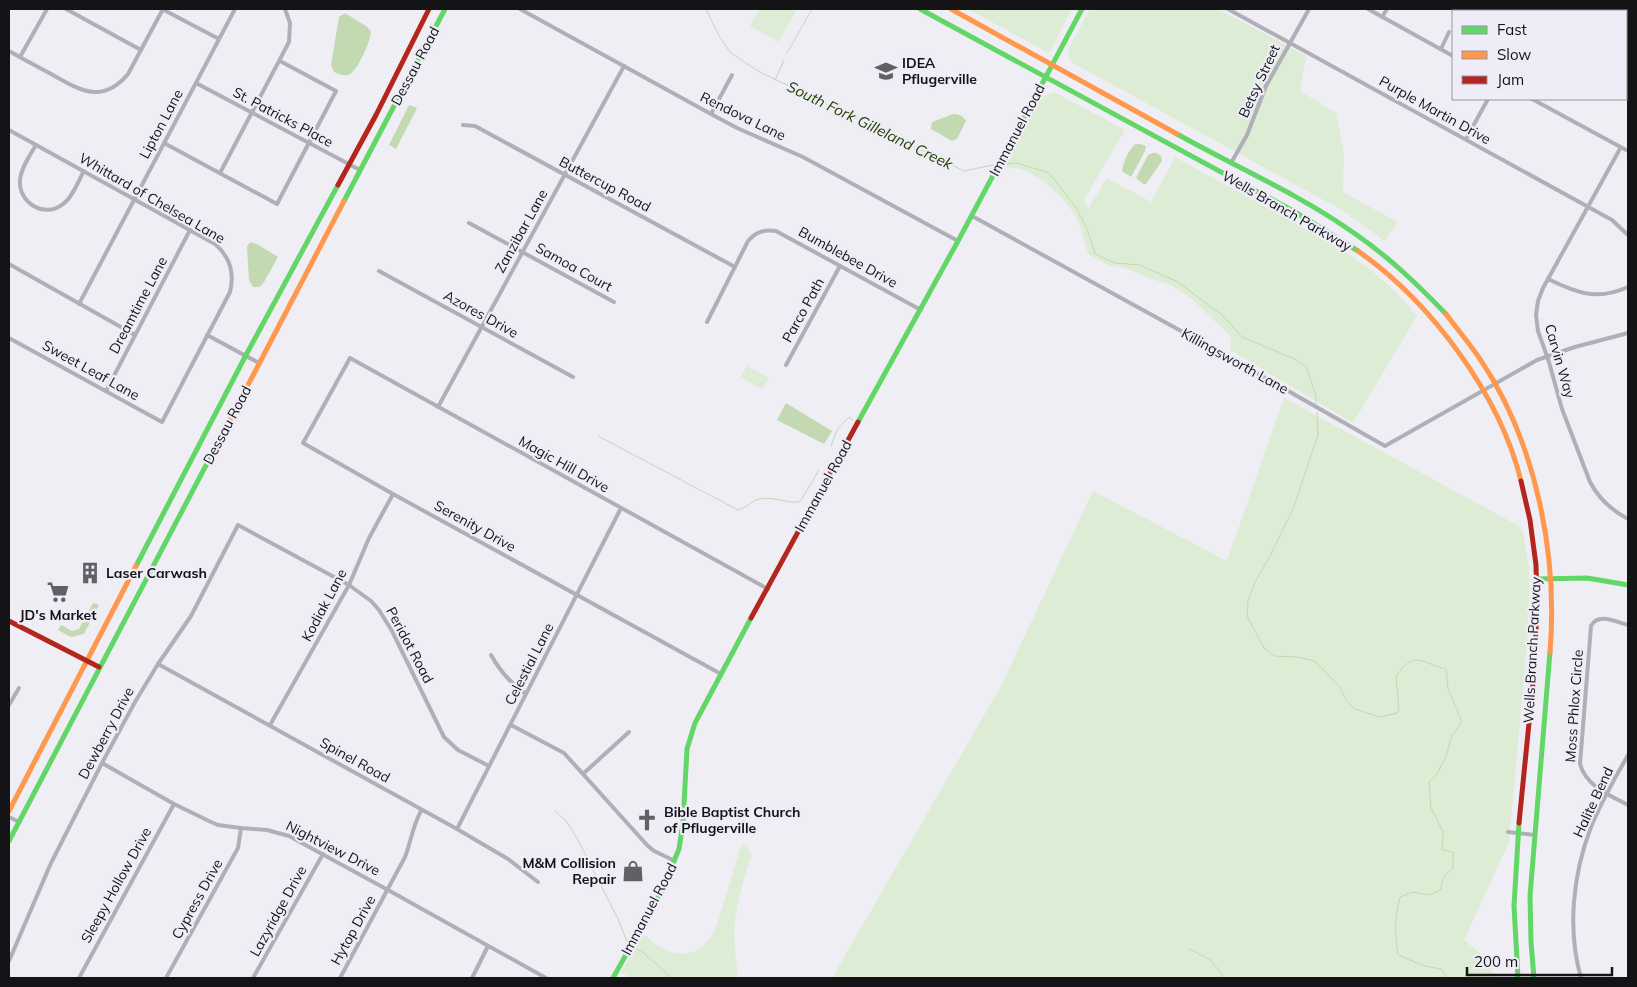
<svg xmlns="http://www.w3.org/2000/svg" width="1637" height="987" font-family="Mulish,sans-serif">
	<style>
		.green { fill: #ddecd4 }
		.water { fill: #c2d9b1 }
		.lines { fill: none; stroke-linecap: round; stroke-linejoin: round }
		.stream { stroke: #c2d9b1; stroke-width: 1 }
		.street { stroke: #b0aeb7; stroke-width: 4 }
		.fast { stroke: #63d668; stroke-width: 5 }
		.slow { stroke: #ff974d; stroke-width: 5 }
		.jam { stroke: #b3261e; stroke-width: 5 }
		.labels { text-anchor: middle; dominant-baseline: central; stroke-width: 4.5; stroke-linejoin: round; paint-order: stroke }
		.poi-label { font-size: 14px; font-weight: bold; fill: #141417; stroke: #eeecf6; text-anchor: start }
		.street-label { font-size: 14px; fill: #141417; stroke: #eeecf6 }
		.water-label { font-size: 15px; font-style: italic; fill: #244201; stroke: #eeecf6 }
	</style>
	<rect width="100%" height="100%" fill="#efeef4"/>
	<!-- green -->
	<g class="green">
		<polygon points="759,9 797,9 779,42 750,26"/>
		<polygon points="968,9 1072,9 1049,53"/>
		<polygon points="1090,9 1218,9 1306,56 1300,91 1336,113 1344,154 1343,192 1398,222 1385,241 1342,210 1071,62 1068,50"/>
		<path d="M 1054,92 L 1125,130 L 1084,200 L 1088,209 L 1107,178 L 1151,202 L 1175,157 L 1342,249 L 1372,271 L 1396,292 L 1417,316 L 1353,423 L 1230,350 L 1231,337 L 1192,299 L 1171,285 L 1146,277 L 1129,269 L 1108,265 L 1088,254 C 1085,243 1082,231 1078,221 C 1070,203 1043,178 1025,171 C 1017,168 1010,167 1002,167 L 1006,157 L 1011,157 L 1038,101 L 1044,96 Z"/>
		<polygon points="747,366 769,378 762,389 741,377"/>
		<polygon points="1284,398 1517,525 1523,531 1529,569 1529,607 1527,644 1509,842 1464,940 1489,961 1494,978 832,978 1001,686 1093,491 1227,561"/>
		<path d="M 742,843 L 752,853 C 745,875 738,897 735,920 C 733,939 736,959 738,978 L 631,978 L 621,972 L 640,940 L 645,935 C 662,953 689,963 708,941 C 717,930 720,914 724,902 C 730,882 736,862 742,843 Z"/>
	</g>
	<!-- water -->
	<g class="water">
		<path d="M 345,13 L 366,26 L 371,31 C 371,40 358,70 350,74 C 345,77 338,74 334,72 L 331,65 L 339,17 Z"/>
		<polygon points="409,105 417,108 396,149 389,145"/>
		<path d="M 953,114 C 958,114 963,115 966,121 L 957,139 L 952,141 L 931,129 L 932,122 Z"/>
		<path d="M 1135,144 L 1140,144 L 1146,146 L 1145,151 L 1131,177 L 1122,171 C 1123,162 1129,150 1135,144 Z"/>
		<polygon points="1152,153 1156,153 1161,156 1162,161 1146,184 1143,184 1136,178 1148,155"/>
		<polygon points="250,242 257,244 278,257 264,282 260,287 253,287 249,280 247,247"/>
		<polygon points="786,403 832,431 824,444 777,420"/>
		<polygon points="93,603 99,605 84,634 71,637 58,630 61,625 72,631 79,629"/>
	</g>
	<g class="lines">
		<!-- stream -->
		<g class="stream">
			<polyline points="706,9 719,36 730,52 758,71 964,171 997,164"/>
			<polyline points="787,53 812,9"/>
			<polyline points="775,80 784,60"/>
			<polyline points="1001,164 1017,163 1049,173 1077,209 1088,231 1095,254 1115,263 1140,265 1178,282 1223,316 1242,337 1295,359 1307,368 1316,396 1316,403"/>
			<polyline points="1002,170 1006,164"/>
			<path d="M 1317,412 L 1318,435 L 1293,509 L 1269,558 L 1254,584 L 1248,601 L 1247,616 L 1264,648 L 1274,656 L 1297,657 L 1315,661 L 1339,686 L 1347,701 L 1355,709 L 1380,717 L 1397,713 L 1399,709 L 1396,676 C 1416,649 1420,663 1446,669 L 1448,688 L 1462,722 L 1452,735 L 1446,757 L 1437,774 L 1429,782 L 1431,808 L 1443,832 L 1442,850 L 1453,852 L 1453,868 L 1444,876 L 1440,890 L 1429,895 L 1413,892 L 1400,897 C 1394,918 1395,933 1398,955 L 1424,966 L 1441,969 L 1448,978"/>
			<path d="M 598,436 L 738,510 C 747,508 752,500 760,499 C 772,496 785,503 798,502 L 801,500 L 819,470"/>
			<polyline points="831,446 837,430 849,417 853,420"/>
			<polyline points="555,811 567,822 577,838 618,919 628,944"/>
			<path d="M 633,947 C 648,954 659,968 672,978"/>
			<polyline points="1189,949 1211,960 1224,978"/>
		</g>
		<!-- street -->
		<g class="street">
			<polyline points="66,9 141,50"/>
			<polyline points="162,9 219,39"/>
			<polyline points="520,9 711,114 737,128 803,157 958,241"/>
			<polyline points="1228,9 1612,220 1628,235"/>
			<polyline points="1368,9 1453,56"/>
			<polyline points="1603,9 1604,11"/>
			<polyline points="1536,11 1537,9"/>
			<polyline points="1382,17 1387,9"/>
			<polyline points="1441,49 1449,32"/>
			<path d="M 9,51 C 23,59 38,67 53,75 C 81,91 103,104 128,74 L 163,9"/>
			<polyline points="20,57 47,9"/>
			<polyline points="196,83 360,170"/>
			<polyline points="1532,99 1628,151"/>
			<polyline points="711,114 732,75"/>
			<polyline points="463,125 475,126 735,267"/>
			<path d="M 9,130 L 215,244 C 230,257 235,272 230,292 L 162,422 L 9,338"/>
			<polyline points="1466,139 1488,99"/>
			<polyline points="164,143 277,204 336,91 280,61"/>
			<path d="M 36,145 C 30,155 21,168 20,180 C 18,203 45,219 63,204 C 73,197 78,181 84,171"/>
			<path d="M 1621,147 L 1543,288 L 1538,301 L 1536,315 L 1538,331 L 1549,362 L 1562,409 L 1590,482 C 1599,499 1611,510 1628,519"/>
			<polyline points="1231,163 1247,135 1266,86 1309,9"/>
			<polyline points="220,173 289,42 290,23 285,9"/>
			<polyline points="972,216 1232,359 1385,446 1537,360 1575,347 1628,333"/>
			<polyline points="469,223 614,302"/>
			<polyline points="9,264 135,335"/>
			<polyline points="379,271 573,377"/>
			<path d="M 1548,279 C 1577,293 1597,301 1628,287"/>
			<polyline points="79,304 235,9"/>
			<path d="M 707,322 L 748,241 C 756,232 764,229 776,231 L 921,310"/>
			<polyline points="207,335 259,363"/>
			<polyline points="786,365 840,266"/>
			<polyline points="106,391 190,230"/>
			<polyline points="438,407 624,66"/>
			<path d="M 1628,625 C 1616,622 1598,612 1591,626 L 1580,764 C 1586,786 1609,795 1628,805"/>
			<path d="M 491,655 C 500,671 511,684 526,694"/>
			<polyline points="158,664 457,829 508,859 538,882"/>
			<polyline points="721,674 393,494 303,443 350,358 768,589"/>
			<polyline points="9,705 19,688"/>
			<polyline points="270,725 349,585 369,538 393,494"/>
			<polyline points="511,725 564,753 647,845 654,851 675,861"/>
			<polyline points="102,763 174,804 211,822 218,825 241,828 267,830 289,836 388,890 546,978"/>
			<polyline points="584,773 629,732"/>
			<polyline points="9,817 19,822"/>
			<polyline points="457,829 621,508"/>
			<polyline points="1508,832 1534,835"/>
			<polyline points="9,961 51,863 102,763 135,702 158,664 191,616 238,525 349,585 371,601 379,610 392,631 444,737 458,750 489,766"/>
			<polyline points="79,978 174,804"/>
			<polyline points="166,978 238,848 241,828"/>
			<polyline points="253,978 323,854"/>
			<path d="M 340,978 L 405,857 C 411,841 413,825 421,811"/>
			<polyline points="472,978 488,946"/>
			<path d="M 1581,978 C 1567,929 1573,874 1591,827 C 1601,802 1615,778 1628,755"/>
		</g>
		<!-- fast -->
		<g class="fast">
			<polyline points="920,9 1295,212 1358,251"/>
			<path d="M 1177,134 C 1236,167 1299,194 1354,233 C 1389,257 1417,284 1446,314"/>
			<polyline points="344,201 445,9"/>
			<polyline points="858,422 958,241 1082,9"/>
			<polyline points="136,566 246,355 338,185"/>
			<polyline points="1537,579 1587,578 1628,585"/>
			<polyline points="9,841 224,431"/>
			<polyline points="613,978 662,890 679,849 683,823 687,749 695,723 751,618"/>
			<polyline points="1518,978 1514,906 1519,823"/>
			<polyline points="1534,978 1531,942 1530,896 1550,652"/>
		</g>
		<!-- slow -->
		<g class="slow">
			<polyline points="951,9 1177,134"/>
			<path d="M 1358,251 C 1431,302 1500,395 1521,481"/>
			<path d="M 1446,314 C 1457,329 1470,344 1480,359 C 1536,442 1558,554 1550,652"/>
			<polyline points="224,431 344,201"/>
			<polyline points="9,811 136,566"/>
		</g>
		<!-- jam -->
		<g class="jam">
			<polyline points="338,185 376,115 429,9"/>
			<polyline points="751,618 858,422"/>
			<polyline points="9,621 99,667"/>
			<polyline points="1519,823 1533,683 1537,611 1536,565 1530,520 1521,481"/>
		</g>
	</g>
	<!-- icons -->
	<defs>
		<g id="school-bare" transform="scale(1.725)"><path d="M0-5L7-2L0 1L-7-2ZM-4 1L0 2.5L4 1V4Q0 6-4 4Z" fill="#616064" stroke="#eeecf6" stroke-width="2.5" paint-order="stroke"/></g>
		<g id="building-bare" transform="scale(1.725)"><path d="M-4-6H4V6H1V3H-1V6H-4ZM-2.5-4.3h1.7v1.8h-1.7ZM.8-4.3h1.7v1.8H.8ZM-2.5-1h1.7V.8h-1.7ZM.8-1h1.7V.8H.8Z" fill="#616064" stroke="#eeecf6" stroke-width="2.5" paint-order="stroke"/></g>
		<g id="supermarket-bare" transform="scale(1.725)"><path d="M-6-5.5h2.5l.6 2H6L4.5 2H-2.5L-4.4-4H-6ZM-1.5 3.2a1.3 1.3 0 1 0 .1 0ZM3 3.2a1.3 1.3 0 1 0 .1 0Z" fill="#616064" stroke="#eeecf6" stroke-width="2.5" paint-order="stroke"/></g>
		<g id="church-bare" transform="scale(1.725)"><path d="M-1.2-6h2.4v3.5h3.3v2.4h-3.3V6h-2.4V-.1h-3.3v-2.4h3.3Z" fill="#616064" stroke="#eeecf6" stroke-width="2.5" paint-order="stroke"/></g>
		<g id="shop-bare" transform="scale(1.725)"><path d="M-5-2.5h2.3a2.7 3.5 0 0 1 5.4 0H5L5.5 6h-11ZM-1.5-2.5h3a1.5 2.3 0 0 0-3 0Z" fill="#616064" stroke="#eeecf6" stroke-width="2.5" paint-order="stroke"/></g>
	</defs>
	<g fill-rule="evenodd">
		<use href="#school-bare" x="886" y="71"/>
		<use href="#building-bare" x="90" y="573"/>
		<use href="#supermarket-bare" x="58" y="592"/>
		<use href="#church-bare" x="647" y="820"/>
		<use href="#shop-bare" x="633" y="871"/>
	</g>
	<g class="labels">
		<!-- poi labels -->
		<g class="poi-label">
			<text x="902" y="63">IDEA<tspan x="902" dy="16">Pflugerville</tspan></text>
			<text x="106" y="573">Laser Carwash</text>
			<text x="58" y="615" text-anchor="middle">JD's Market</text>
			<text x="664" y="812">Bible Baptist Church<tspan x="664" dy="16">of Pflugerville</tspan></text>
			<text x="616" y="863" text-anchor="end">M&amp;M Collision<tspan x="616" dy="16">Repair</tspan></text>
		</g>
		<!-- street labels -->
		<g class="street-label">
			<text transform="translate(415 66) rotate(-62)">Dessau Road</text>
			<text transform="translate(1259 81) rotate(-65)">Betsy Street</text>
			<text transform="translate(1435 110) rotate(29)">Purple Martin Drive</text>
			<text transform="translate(743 116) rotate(26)">Rendova Lane</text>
			<text transform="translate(283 117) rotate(28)">St. Patricks Place</text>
			<text transform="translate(161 124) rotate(-62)">Lipton Lane</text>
			<text transform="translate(1017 130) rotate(-62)">Immanuel Road</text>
			<text transform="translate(605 184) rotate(28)">Buttercup Road</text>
			<text transform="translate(152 198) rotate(30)">Whittard of Chelsea Lane</text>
			<text transform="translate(1287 211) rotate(30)">Wells Branch Parkway</text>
			<text transform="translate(521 231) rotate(-61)">Zanzibar Lane</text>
			<text transform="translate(848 257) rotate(29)">Bumblebee Drive</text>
			<text transform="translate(574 267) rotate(29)">Samoa Court</text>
			<text transform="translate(138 305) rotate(-62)">Dreamtime Lane</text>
			<text transform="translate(803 310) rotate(-61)">Parco Path</text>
			<text transform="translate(481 314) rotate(29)">Azores Drive</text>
			<text transform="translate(1235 361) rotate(29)">Killingsworth Lane</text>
			<text transform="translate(1560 361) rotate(74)">Carvin Way</text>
			<text transform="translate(91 370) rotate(29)">Sweet Leaf Lane</text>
			<text transform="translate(227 425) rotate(-62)">Dessau Road</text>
			<text transform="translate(564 464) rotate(29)">Magic Hill Drive</text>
			<text transform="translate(823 486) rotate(-61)">Immanuel Road</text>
			<text transform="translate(475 526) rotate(29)">Serenity Drive</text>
			<text transform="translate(324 605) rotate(-62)">Kodiak Lane</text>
			<text transform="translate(410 645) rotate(62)">Peridot Road</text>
			<text transform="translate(1532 650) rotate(-87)">Wells Branch Parkway</text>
			<text transform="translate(529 664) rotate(-63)">Celestial Lane</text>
			<text transform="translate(1574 706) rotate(-86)">Moss Phlox Circle</text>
			<text transform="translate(106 733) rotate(-62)">Dewberry Drive</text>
			<text transform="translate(355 760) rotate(29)">Spinel Road</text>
			<text transform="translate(1593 802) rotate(-65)">Halite Bend</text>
			<text transform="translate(333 848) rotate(27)">Nightview Drive</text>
			<text transform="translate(116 885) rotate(-61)">Sleepy Hollow Drive</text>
			<text transform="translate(197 899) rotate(-61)">Cypress Drive</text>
			<text transform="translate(649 909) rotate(-62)">Immanuel Road</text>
			<text transform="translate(278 911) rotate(-61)">Lazyridge Drive</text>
			<text transform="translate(353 930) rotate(-61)">Hytop Drive</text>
		</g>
		<!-- water labels -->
		<g class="water-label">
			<text transform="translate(870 125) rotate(26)">South Fork Gilleland Creek</text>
		</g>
	</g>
	<!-- border -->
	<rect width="1637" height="987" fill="none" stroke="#141417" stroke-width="20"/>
	<!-- legend -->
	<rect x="1452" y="10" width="175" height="90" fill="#eeecf6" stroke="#97969d"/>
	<rect x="1462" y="26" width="25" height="8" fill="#63d668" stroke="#97969d"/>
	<text x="1497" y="35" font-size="15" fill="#141417">Fast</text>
	<rect x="1462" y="51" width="25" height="8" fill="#ff974d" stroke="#97969d"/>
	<text x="1497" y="60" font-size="15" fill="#141417">Slow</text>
	<rect x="1462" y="76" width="25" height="8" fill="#b3261e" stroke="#97969d"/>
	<text x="1497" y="85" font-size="15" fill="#141417">Jam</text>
	<!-- scale -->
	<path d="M1467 967v8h145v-8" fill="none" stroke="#141417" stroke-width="2.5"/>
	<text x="1474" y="967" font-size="15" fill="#141417" stroke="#eeecf6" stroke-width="4" paint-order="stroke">200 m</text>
</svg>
